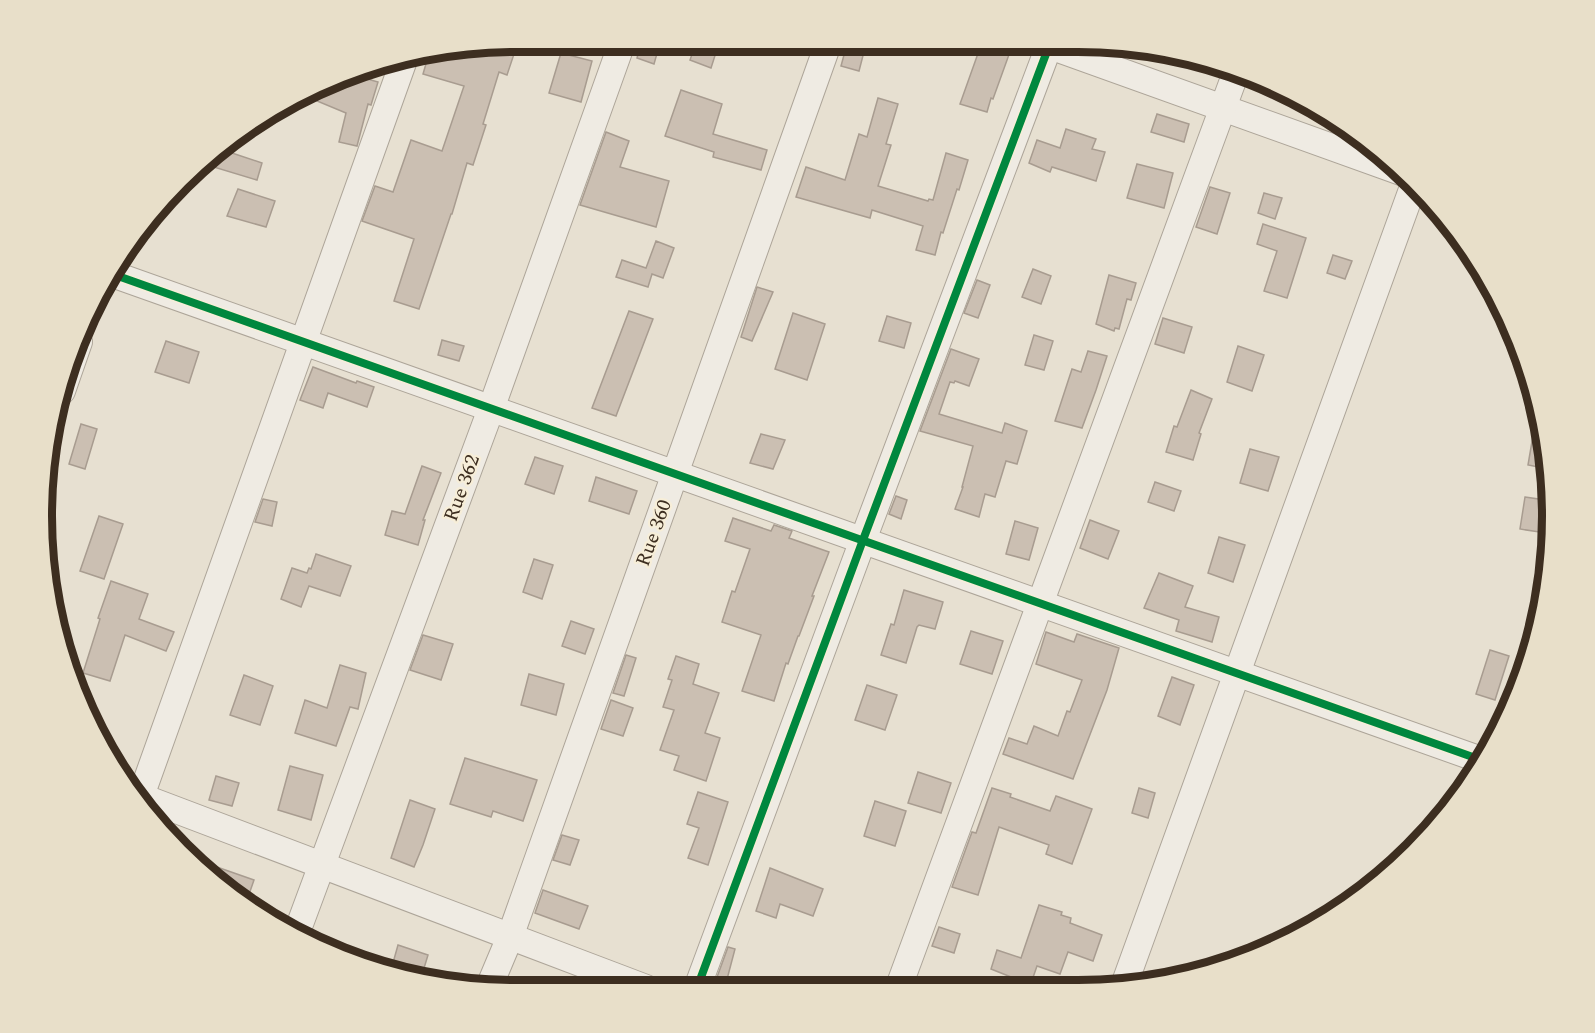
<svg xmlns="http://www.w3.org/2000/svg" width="1595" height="1033" font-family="Spectral,serif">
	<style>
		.building { fill: #cbbfb2; stroke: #a89c90; stroke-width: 1.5 }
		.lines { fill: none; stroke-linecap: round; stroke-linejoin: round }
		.minor-casing { stroke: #ada599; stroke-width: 28 }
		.minor { stroke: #efebe3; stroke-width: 26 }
		.cycleway-casing { stroke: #f7eed8; stroke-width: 11 }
		.cycleway { stroke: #00873e; stroke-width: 8 }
		.labels { text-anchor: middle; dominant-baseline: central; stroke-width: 4.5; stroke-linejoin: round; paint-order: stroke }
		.street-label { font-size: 20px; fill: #3d2e20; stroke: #f7eed8 }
		.rim { fill: none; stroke: #3d2e20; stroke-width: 8 }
	</style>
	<rect width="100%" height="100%" fill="#e7e0d1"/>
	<!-- building -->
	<g class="building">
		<polygon points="518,42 507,75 499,72 483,124 486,125 473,165 467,163 452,214 451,214 419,309 394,301 414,239 362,221 375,186 393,192 411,140 442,151 464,86 423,74 428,57"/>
		<polygon points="641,43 660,43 654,64 637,58"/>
		<polygon points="696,43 719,43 711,68 690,60"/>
		<polygon points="847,44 866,44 859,71 841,66"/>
		<polygon points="981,45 1000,45 1011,49 993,99 991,98 987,112 960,104"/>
		<polygon points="561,53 592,61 581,102 549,93"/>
		<polygon points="350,74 378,82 371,105 368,104 357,146 339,142 346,113 305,96"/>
		<polygon points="681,90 722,104 713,134 767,150 761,170 713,157 714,152 665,136"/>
		<polygon points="878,98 898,104 886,144 891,145 878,186 928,201 929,199 933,200 946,153 968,160 959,190 957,189 943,233 941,232 935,255 916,250 923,226 920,225 872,210 870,218 796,197 806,167 845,180 859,134 867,137"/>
		<polygon points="1157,114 1189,124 1184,142 1151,132"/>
		<polygon points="1066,129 1096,139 1092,149 1105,152 1096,181 1052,167 1050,172 1029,163 1037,140 1060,148"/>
		<polygon points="606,132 629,141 620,167 669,181 656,227 580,205"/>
		<polygon points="223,150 262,163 257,180 207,165"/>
		<polygon points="1137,164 1173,173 1164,208 1127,198"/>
		<polygon points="1210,187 1230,193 1217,234 1196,227"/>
		<polygon points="238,189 275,201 266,227 227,216"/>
		<polygon points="1264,193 1282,198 1275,219 1258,213"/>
		<polygon points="1263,224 1306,238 1287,298 1264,291 1277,251 1257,244"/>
		<polygon points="656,241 674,248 663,278 652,274 648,287 616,277 622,260 646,268"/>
		<polygon points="1333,255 1352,261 1345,279 1327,273"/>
		<polygon points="1033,269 1051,276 1041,304 1022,297"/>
		<polygon points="1109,275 1136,283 1131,300 1127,299 1119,329 1115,328 1114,331 1096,324"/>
		<polygon points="977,280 990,285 978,318 964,313"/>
		<polygon points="757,287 773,292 752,341 741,337"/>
		<polygon points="629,311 653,319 616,416 592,408"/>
		<polygon points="793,313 825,324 807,380 775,369"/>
		<polygon points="887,316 911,323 904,348 879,341"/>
		<polygon points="1163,318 1192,327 1184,353 1155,344"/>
		<polygon points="1034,335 1053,341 1044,370 1025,365"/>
		<polygon points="442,340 464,346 459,361 438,355"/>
		<polygon points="166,341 199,352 189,383 155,372"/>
		<polygon points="1238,346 1264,355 1252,391 1227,382"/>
		<polygon points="951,349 979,359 969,386 955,381 954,383 950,382 939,414 1002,433 1005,423 1027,431 1017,464 1006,461 995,497 985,494 979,517 955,509 963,487 962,487 973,446 920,431"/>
		<polygon points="1088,351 1107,356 1096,390 1082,428 1055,421 1072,369 1081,372"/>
		<polygon points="313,367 356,383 357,381 374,387 367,407 328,393 323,408 300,400"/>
		<polygon points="1191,390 1212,399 1199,433 1201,434 1193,460 1166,452 1174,426 1177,427"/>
		<polygon points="1537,412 1540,412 1549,469 1528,465"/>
		<polygon points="81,424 97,429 85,469 69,464"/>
		<polygon points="761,434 785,440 773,469 750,463"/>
		<polygon points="1250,449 1279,457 1268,491 1240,483"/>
		<polygon points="535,457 563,466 554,494 525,484"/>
		<polygon points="422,466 441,473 423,520 425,520 418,545 385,535 392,511 405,514"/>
		<polygon points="596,477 637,491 629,514 589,501"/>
		<polygon points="1155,482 1181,491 1174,511 1148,502"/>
		<polygon points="896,496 907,500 901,519 889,514"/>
		<polygon points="1525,497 1545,500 1539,532 1520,529"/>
		<polygon points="263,499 277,502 272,526 255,522"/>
		<polygon points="99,516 123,524 104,579 80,571"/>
		<polygon points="733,518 771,531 774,525 792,531 789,538 829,552 812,596 814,596 799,636 798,636 788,664 786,663 774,701 742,691 761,635 722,622 732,591 735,592 750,549 725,541"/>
		<polygon points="1090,520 1119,531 1108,559 1080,548"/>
		<polygon points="1015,521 1038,528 1029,560 1006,554"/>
		<polygon points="1219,537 1245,545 1233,582 1208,573"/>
		<polygon points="316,554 351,566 340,596 309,586 301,607 281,599 292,568 307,573 309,568 311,569"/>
		<polygon points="534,559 553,565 542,599 523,592"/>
		<polygon points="1159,573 1193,586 1185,607 1219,617 1212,642 1176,631 1179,620 1144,608"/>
		<polygon points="111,581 148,594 139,619 174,632 166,651 125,635 110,681 83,673 100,619 98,618"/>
		<polygon points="904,590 943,602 935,629 919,625 917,627 906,663 881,655 891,624 894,625"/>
		<polygon points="571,621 594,629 585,654 562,646"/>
		<polygon points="971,631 1003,641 992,674 960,664"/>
		<polygon points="1046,632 1074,642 1077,634 1119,648 1107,690 1073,779 1003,754 1009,738 1027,744 1034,726 1058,736 1067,711 1070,712 1082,680 1036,664"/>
		<polygon points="423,635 453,644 441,680 410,670"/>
		<polygon points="1490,650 1509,656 1495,700 1476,694"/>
		<polygon points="626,655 636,658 624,696 613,693"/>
		<polygon points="676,656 699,664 693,684 719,693 705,733 720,738 706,781 674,770 679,756 660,750 674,710 663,707 672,680 668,679"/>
		<polygon points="340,665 366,673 358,709 350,707 336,746 295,733 305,700 327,708"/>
		<polygon points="529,674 564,684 556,715 521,705"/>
		<polygon points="244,675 273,686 260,725 230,715"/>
		<polygon points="1172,677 1194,685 1180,725 1158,716"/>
		<polygon points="867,685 897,695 885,730 855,720"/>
		<polygon points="611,700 633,708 623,736 601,729"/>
		<polygon points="465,758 537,780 523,821 493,811 491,817 450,804"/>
		<polygon points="290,766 323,775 311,820 278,810"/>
		<polygon points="918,772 951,783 941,813 908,803"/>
		<polygon points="216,776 239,783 232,806 209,800"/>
		<polygon points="992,788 1011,794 1010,797 1050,811 1056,796 1092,809 1072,864 1046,854 1049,845 999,827 978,895 952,887 972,832 976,833"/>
		<polygon points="1139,788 1155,793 1148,818 1132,813"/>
		<polygon points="698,792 728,802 708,865 688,858 699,828 687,824"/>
		<polygon points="410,800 435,809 423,845 414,867 391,858"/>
		<polygon points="875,801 906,811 895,846 864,836"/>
		<polygon points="562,835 579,840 570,865 553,860"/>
		<polygon points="194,859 254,880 247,900 204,873 193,861"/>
		<polygon points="770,868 823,889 813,916 780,904 776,918 756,911"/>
		<polygon points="543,890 588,906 579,929 535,913"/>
		<polygon points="1039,905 1062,912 1061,915 1071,918 1070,923 1102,935 1093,961 1068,952 1060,974 1037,966 1029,989 1009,982 1011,977 991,969 997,950 1021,958"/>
		<polygon points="939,927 960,934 954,953 932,946"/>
		<polygon points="398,945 428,955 421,978 391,970"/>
		<polygon points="728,947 735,949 726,983 716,980"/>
	</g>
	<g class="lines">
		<!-- minor casing -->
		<g class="minor-casing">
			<g id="minor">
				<polyline points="1050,46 1404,173"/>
				<polyline points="115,275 1484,761"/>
				<polyline points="62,391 79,342"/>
				<polyline points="134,794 646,988"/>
				<polyline points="141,796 404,60"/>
				<polyline points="297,932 491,409 622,43"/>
				<polyline points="489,987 510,937 828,44"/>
				<polyline points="697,988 863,540 1049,46"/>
				<polyline points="1123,988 1414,184"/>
				<polyline points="898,989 1235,75"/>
			</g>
		</g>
		<!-- minor -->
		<use href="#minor" class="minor"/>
		<!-- cycleway casing -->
		<g class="cycleway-casing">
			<g id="cycleway">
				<polyline points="115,275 1484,761"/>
				<polyline points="697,988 863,540 1049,46"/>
			</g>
		</g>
		<!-- cycleway -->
		<use href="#cycleway" class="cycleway"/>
	</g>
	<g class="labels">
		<!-- street labels -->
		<g class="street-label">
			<text transform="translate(462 488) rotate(-70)">Rue 362</text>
			<text transform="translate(654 533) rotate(-70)">Rue 360</text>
		</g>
	</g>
	<!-- crop -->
	<path d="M0 0H1595V1033H0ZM516 52H1078A464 464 0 0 1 1542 516V516A464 464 0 0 1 1078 980H516A464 464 0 0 1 52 516V516A464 464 0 0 1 516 52Z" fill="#e8dfc9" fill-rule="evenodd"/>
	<path class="rim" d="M516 52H1078A464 464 0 0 1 1542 516V516A464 464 0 0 1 1078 980H516A464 464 0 0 1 52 516V516A464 464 0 0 1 516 52Z"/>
</svg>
